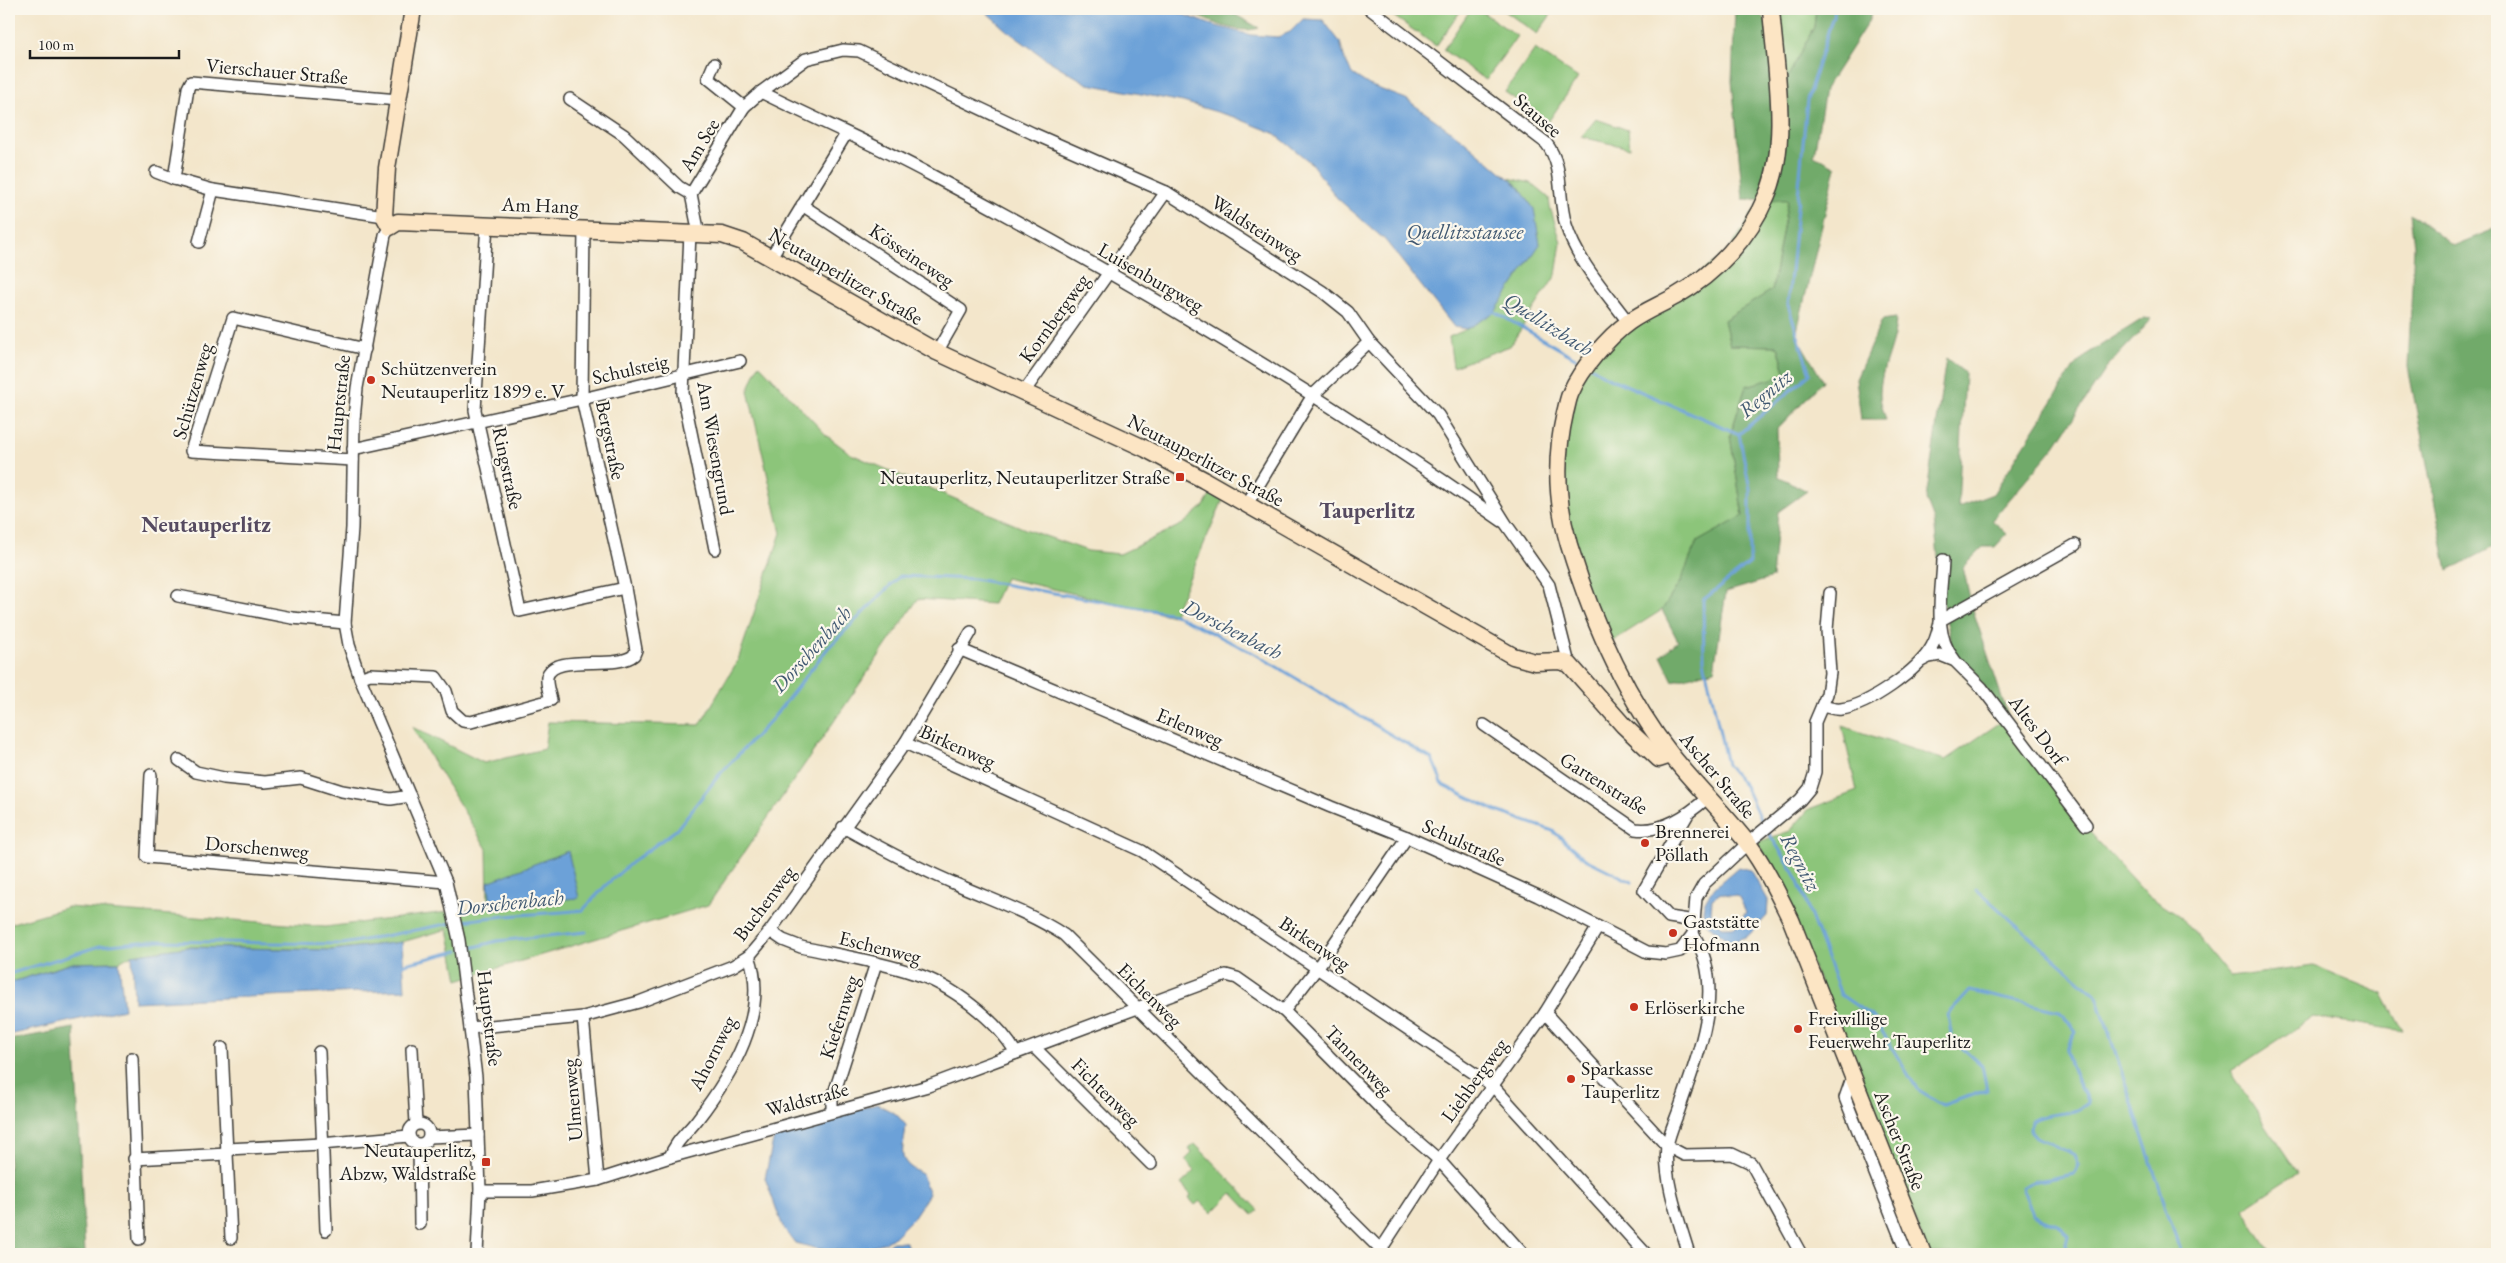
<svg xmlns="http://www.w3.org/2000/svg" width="2506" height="1263" font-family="'EB Garamond',serif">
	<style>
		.green { fill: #8cc57a; stroke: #54704b }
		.forest { fill: #71aa6a; stroke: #466343 }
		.water { fill: #6ca1d8; stroke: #445e7a; fill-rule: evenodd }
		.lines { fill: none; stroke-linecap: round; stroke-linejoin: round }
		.stream { stroke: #6ca1d8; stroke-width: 3 }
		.street-casing { stroke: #3c3a36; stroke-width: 14 }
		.secondary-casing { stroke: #3c3a36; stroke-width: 19 }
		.street { stroke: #fff; stroke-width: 11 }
		.secondary { stroke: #fce5c4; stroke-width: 16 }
		.poi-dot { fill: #c8321e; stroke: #fbf7ec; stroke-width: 2 }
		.labels { text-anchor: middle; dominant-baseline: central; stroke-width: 4.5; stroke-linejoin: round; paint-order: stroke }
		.street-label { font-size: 20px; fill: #1c1c1c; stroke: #fbf7ec }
		.poi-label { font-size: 20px; fill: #1c1c1c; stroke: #fbf7ec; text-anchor: start }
		.water-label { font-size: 21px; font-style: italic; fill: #405871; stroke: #fbf7ec }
		.quarter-label { font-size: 22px; font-weight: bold; fill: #564b61; stroke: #fbf7ec }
	</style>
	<rect width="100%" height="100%" fill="#fbf7ec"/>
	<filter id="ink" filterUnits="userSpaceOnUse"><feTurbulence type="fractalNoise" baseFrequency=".02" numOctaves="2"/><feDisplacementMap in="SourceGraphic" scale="10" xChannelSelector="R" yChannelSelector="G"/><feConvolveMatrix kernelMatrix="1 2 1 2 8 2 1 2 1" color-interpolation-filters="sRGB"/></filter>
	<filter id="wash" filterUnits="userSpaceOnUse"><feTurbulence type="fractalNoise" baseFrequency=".0096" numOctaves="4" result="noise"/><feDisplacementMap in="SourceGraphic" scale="20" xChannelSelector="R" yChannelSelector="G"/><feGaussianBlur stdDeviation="1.12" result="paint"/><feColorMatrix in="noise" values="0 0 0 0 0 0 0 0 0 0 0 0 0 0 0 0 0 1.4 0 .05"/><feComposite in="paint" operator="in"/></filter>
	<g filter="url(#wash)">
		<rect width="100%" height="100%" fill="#f3e6cb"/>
		<!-- green -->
		<g class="green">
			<polygon points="1396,9 1462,9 1436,46 1392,15"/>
			<polygon points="1471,9 1478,9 1517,36 1486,80 1443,50"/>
			<polygon points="1502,9 1555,9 1537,34"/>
			<polygon points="1777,9 1816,9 1814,27 1782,89"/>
			<polygon points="1535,49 1578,78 1548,122 1505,92"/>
			<polygon points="1596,119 1628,130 1630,148 1581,137"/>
			<polygon points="1509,178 1531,183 1549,198 1550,207 1561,242 1556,275 1510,346 1453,367 1449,337 1467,329 1519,187"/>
			<polygon points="1761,199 1788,199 1772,290 1724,320 1730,345 1778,346 1786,376 1746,386 1730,435 1743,517 1697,542 1680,582 1662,610 1608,644 1567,547 1560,427 1594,352 1729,251"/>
			<polygon points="759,364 827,436 851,454 1025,529 1088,551 1120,554 1183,524 1204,506 1214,489 1225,495 1173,616 1005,578 993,604 918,599 708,905 458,980 448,929 402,942 332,950 187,947 132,955 119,962 73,963 9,983 9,924 68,907 325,927 488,907 487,849 412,727 484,763 544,749 548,722 700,725 738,660 781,533 748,391"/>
			<polygon points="2004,720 2087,829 2147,895 2181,917 2230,977 2314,966 2383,994 2403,1031 2313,1017 2230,1072 2298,1173 2243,1209 2272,1254 1929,1254 1795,922 1758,842 1790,831 1809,809 1857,791 1842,726 1945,760"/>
			<polygon points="1195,1144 1259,1210 1253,1215 1232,1193 1212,1213 1200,1201 1195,1205 1189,1198 1191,1195 1181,1184 1195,1171 1185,1160 1192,1153 1189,1149"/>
		</g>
		<!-- forest -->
		<g class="forest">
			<path d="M 1181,9 L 1225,9 L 1259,28 C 1236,36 1203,18 1181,9 Z"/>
			<polygon points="1735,9 1757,9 1778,35 1782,88 1814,27 1816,9 1873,9 1868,22 1825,89 1814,155 1836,167 1796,335 1823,381 1777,429 1778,476 1807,491 1778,512 1772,578 1726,592 1714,670 1673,681 1661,656 1678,641 1662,610 1680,582 1697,542 1743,516 1730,436 1746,386 1786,375 1778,346 1730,345 1724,320 1772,290 1788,200 1743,199 1732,81"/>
			<polygon points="2410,213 2453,246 2497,228 2497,545 2448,571 2408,367 2414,246"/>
			<path d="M 1896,318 C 1896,344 1880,367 1880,394 C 1880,402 1884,412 1886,420 L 1861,420 L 1856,379 L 1882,320 Z"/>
			<polygon points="2144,318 2152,319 2108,366 2055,446 1992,520 2007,534 1995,547 1983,547 1963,567 1972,607 2008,716 1954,652 1944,611 1934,520 1926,499 1946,358 1965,373 1958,507 1993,494 2074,367 2087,354"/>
			<polygon points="74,1028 85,1254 9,1254 9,1040"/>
		</g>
		<!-- water -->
		<g class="water">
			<polygon points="983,9 1168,9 1212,25 1251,35 1278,37 1290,32 1303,19 1323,20 1340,42 1345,60 1352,74 1369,85 1406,99 1462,139 1519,187 1534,209 1540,244 1495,312 1467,329 1454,327 1385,240 1337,198 1311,163 1274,133 1234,117 1183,102 1088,84 1046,59 1006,30"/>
			<polygon points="568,851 579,898 491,905 488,882"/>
			<path d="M 1738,867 L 1751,870 L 1768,900 L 1767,916 L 1748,936 L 1731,942 C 1724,936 1712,930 1707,923 C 1692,900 1724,880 1738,867 ZM 1721,893 L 1739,897 L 1746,912 L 1735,927 L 1722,927 L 1711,913 L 1712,899 Z"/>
			<polygon points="402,942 405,990 134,1002 132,955 187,947 332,950"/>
			<polygon points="119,962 124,1009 9,1035 9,983 73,963"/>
			<path d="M 877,1104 L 896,1114 L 906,1125 C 904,1152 894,1160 922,1174 L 929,1194 L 913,1218 L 892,1239 L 860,1252 L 819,1249 L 795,1243 L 783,1227 L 765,1178 L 775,1132 Z"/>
			<polygon points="893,1242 906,1242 909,1254 873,1254 875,1251"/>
		</g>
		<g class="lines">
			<!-- stream -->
			<g class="stream">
				<path d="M 1835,9 L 1807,100 L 1788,305 L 1810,374 L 1739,434 L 1750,489 L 1750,563 L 1703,600 L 1704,661 L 1727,765 L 1745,786 L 1761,821 L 1795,874 L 1841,995 L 1874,1018 L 1917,1089 L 1943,1105 L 1987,1090 L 1982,1065 L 1952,1039 L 1948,1015 L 1970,991 L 2059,1011 L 2076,1031 C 2073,1037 2068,1044 2067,1050 C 2067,1064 2083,1088 2088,1103 C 2069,1119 2053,1109 2031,1121 L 2030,1130 L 2036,1137 L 2075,1155 L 2079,1165 L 2074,1174 L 2032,1182 L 2022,1187 L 2033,1215 L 2057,1225 L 2068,1235 L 2064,1254"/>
				<polyline points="1493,309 1495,312 1584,363"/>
				<polyline points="1591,367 1607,377 1739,434"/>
				<polyline points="1976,889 2097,996 2181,1254"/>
				<path d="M 458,922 C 499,914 541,915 583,910 L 606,885 L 632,862 L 676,830 L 719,775 L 773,718 L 828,648 L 900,576 L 974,579 L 1174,614 L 1257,655 L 1432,759 L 1443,785 L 1494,810 L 1553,831 L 1585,859 L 1632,882"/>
				<polyline points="464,950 497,941 586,932"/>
				<polyline points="401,965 458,951"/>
				<polyline points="9,974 100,946 150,941 343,944 452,923"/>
			</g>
		</g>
	</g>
	<g filter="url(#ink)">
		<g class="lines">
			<!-- street casing -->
			<g class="street-casing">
				<g id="street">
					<path d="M 1370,9 L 1546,143 C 1565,167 1557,197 1566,225 C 1577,261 1606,292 1628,322"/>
					<polyline points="714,64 708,78 744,107"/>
					<path d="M 761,92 C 817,120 876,145 931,175 C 1128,279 1320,394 1502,521"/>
					<polyline points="570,99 624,135 679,187 691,194"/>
					<polyline points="156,172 174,179"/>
					<polyline points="802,205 961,310 937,352"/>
					<polyline points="384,216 213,190 174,179 188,88 191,82 398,100"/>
					<polyline points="487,224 475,410 520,611 625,588"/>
					<polyline points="390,227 385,235 357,388 354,420 352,528 345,623 349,645 360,678 446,882 459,940 476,1077 480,1191 477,1254"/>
					<polyline points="690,233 683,393 715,549"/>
					<polyline points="699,234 691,194 744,107 761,92 806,59 843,50 859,51 1032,133 1166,192 1323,292 1348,312 1369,342 1438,415 1506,524 1549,585 1569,664"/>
					<polyline points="199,242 213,190"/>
					<polyline points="771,257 846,134"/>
					<polyline points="1024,392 1166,192"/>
					<polyline points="353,449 582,399 740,361"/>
					<polyline points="353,460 191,451 233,318 365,349"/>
					<polyline points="1247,504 1313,395 1369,342"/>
					<path d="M 1943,560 C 1942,592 1932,633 1954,659"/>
					<polyline points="178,596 292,618 345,623"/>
					<polyline points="959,649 1331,807 1407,837 1538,896 1647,952 1666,954 1680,951 1693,934 1696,898 1704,884 1748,843 1800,800 1810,788 1815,772 1815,722 1827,694 1830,673 1827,630 1830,593"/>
					<polyline points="1921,661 1929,657 1940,655 1955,661 1982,688 2086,825"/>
					<path d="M 360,678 L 370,674 L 436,677 L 446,691 L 452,711 L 463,721 L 471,722 L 551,700 C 549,692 546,684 547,677 C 553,652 616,671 634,655 L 636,650 L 625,588 L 582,399 L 584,228"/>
					<path d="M 1822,706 C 1828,707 1834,710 1841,709 C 1868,706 1919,670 1932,646 C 1937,638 1938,628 1941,620 L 2075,545"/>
					<path d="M 1484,725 L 1635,829 C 1662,833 1688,815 1707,798"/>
					<polyline points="905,743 1142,851 1493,1086 1646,1254"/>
					<polyline points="179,760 196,772 224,778 265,782 301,778 342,791 391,799 410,796"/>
					<polyline points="151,775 147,857 446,882"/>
					<polyline points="1688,814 1644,890 1669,917 1695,921"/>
					<path d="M 843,827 C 882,849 921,870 963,887 C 998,902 1032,914 1064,935 L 1385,1254"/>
					<path d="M 770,931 L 783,940 L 801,947 C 838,955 877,961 913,973 C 950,984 997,1020 1016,1053"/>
					<polyline points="1284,1011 1318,967 1407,837"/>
					<polyline points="1545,1013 1667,1146 1684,1155 1732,1154 1751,1163 1801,1254"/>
					<polyline points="583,1017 598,1180"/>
					<polyline points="470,1028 583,1017 639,1002 733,966 749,956 770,931 905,743 971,632"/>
					<polyline points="1034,1047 1151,1164"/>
					<polyline points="222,1048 231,1238"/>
					<polyline points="412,1049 416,1124"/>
					<polyline points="319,1052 326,1230"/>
					<polyline points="132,1058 139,1239"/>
					<polyline points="1852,1078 1845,1098 1907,1254"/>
					<polyline points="832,1111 832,1100 876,963"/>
					<circle cx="419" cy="1134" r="10"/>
					<polyline points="429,1137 478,1135"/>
					<polyline points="419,1145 420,1224"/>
					<polyline points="227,1149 321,1144 409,1136"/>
					<path d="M 670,1157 C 675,1142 687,1133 697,1120 C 731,1076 770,1013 749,956"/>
					<polyline points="134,1159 227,1154"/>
					<polyline points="480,1191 532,1191 598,1180 670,1157 928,1086 1226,975 1237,978 1284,1011 1388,1116 1439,1160 1523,1254"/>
					<polyline points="1378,1254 1439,1160 1545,1013 1598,927"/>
					<path d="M 1689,1254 C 1680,1224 1663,1178 1667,1146 C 1669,1134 1675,1121 1679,1110 C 1697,1056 1728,987 1693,934"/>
				</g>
			</g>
			<!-- secondary casing -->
			<g class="secondary-casing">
				<g id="secondary">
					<polyline points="413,9 387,168 384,216 390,227 398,222 722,235 743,242 937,352 1146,449 1204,480 1513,656 1535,662 1560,661 1569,664 1623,725 1659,759 1671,755"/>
					<path d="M 1771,9 C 1775,65 1790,142 1767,195 C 1749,238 1716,273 1676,296 C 1660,305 1643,312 1629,322 C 1608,337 1581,369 1571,392 C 1568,398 1567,406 1565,413 C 1555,457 1556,501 1569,545 C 1592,620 1623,694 1672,756 C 1696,786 1725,814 1749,845 C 1766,868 1778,894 1791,920 L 1923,1254"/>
				</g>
			</g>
			<!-- street -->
			<use href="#street" class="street"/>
			<!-- secondary -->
			<use href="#secondary" class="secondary"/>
		</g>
	</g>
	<!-- markers -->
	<g class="poi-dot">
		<circle cx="371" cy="380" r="5"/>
		<rect x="1175" y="472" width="10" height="10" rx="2.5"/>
		<circle cx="1645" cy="843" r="5"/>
		<circle cx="1673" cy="933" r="5"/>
		<circle cx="1634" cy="1007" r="5"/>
		<circle cx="1798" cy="1029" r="5"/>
		<circle cx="1571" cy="1079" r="5"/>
		<rect x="481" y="1157" width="10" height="10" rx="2.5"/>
	</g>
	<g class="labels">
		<!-- street labels -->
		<g class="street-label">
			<text transform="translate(277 71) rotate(5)">Vierschauer Straße</text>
			<text transform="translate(1538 115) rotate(41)">Stausee</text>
			<text transform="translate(699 145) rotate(-59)">Am See</text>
			<text transform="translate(540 205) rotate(2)">Am Hang</text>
			<text transform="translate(1257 228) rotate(33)">Waldsteinweg</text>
			<text transform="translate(912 255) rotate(34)">Kösseineweg</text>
			<text transform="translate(846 276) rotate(30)">Neutauperlitzer Straße</text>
			<text transform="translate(1151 277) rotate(30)">Luisenburgweg</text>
			<text transform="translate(1054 318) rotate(-54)">Kornbergweg</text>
			<text transform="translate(630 369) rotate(-13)">Schulsteig</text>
			<text transform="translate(192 391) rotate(-74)">Schützenweg</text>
			<text transform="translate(338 403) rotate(-84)">Hauptstraße</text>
			<text transform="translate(611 440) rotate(78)">Bergstraße</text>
			<text transform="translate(716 448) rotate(80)">Am Wiesengrund</text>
			<text transform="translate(1206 460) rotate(28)">Neutauperlitzer Straße</text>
			<text transform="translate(508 468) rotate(78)">Ringstraße</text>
			<text transform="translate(1190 727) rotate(23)">Erlenweg</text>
			<text transform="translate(2038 730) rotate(53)">Altes Dorf</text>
			<text transform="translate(958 746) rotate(24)">Birkenweg</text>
			<text transform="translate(1718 775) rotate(50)">Ascher Straße</text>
			<text transform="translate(1604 783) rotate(32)">Gartenstraße</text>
			<text transform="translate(1464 842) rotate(24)">Schulstraße</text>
			<text transform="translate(257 847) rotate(5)">Dorschenweg</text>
			<text transform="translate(764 903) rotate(-53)">Buchenweg</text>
			<text transform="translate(1315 943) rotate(34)">Birkenweg</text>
			<text transform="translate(880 947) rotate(14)">Eschenweg</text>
			<text transform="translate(1150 995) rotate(45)">Eichenweg</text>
			<text transform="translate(839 1017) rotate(-72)">Kiefernweg</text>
			<text transform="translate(490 1018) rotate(83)">Hauptstraße</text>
			<text transform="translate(712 1053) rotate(-63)">Ahornweg</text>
			<text transform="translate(1359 1060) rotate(46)">Tannenweg</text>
			<text transform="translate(1474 1080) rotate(-54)">Liehbergweg</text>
			<text transform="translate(1106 1092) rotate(45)">Fichtenweg</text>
			<text transform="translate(807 1099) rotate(-15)">Waldstraße</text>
			<text transform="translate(572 1100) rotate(-95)">Ulmenweg</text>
			<text transform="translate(1900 1140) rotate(68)">Ascher Straße</text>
		</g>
		<!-- poi labels -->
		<g class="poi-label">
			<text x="381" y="368">Schützenverein<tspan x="381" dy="23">Neutauperlitz 1899 e. V</tspan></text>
			<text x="1170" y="477" text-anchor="end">Neutauperlitz, Neutauperlitzer Straße</text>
			<text x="1655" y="831">Brennerei<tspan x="1655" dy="23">Pöllath</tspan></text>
			<text x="1683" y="921">Gaststätte<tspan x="1683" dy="23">Hofmann</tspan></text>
			<text x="1644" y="1007">Erlöserkirche</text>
			<text x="1808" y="1018">Freiwillige<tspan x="1808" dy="23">Feuerwehr Tauperlitz</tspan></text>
			<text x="1581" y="1068">Sparkasse<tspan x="1581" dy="23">Tauperlitz</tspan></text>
			<text x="476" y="1150" text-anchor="end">Neutauperlitz,<tspan x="476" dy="23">Abzw, Waldstraße</tspan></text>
		</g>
		<!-- water labels -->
		<g class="water-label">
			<text x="1465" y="231">Quellitzstausee</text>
			<text transform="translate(1549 324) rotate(32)">Quellitzbach</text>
			<text transform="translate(1765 393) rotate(-40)">Regnitz</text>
			<text transform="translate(1233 629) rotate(27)">Dorschenbach</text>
			<text transform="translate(811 649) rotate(-48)">Dorschenbach</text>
			<text transform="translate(1801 862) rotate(62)">Regnitz</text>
			<text transform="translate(510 902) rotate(-6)">Dorschenbach</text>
		</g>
		<!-- quarter labels -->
		<g class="quarter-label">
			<text x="1367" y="510">Tauperlitz</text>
			<text x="206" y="524">Neutauperlitz</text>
		</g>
	</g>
	<!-- margin -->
	<rect width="2506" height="1263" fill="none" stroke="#fbf7ec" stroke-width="30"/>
	<!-- scale -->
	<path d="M30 50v8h149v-8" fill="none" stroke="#1c1c1c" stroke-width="2.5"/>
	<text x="38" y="50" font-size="15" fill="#1c1c1c" stroke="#fbf7ec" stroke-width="4" paint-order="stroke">100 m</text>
</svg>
